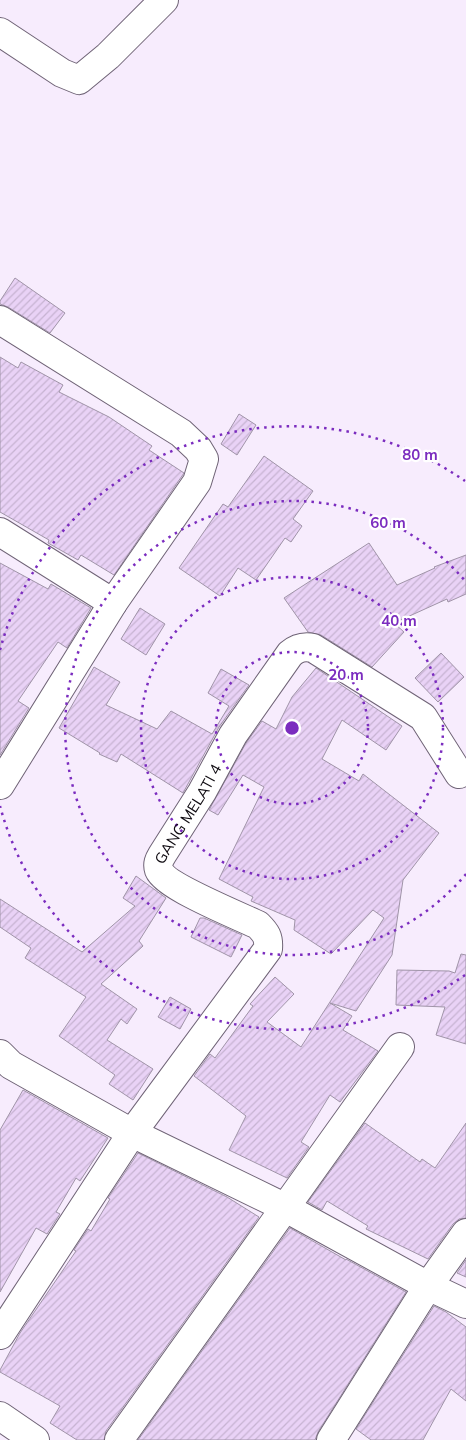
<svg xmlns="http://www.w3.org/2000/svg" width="466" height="1440" font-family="Mulish,sans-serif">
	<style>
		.building { fill: url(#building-hatch); stroke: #a094a8 }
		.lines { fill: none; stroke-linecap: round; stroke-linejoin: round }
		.minor-casing { stroke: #6f6376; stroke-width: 30 }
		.minor { stroke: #fff; stroke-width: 28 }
		.ring { fill: none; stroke: #7b2cbf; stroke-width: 2.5; stroke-dasharray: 2.5 5 }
		.labels { text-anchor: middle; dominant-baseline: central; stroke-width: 4.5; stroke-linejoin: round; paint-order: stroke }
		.street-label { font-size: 15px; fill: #0e0a10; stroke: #fff }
		.centre { fill: #7b2cbf; stroke: #fff; stroke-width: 2.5 }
		.ring-label { font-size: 15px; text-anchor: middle; font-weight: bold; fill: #7b2cbf; stroke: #fff; stroke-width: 4.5; stroke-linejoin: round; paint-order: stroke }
	</style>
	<defs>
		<pattern id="building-hatch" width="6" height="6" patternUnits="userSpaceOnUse" patternTransform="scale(1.25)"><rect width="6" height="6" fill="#e9d2f6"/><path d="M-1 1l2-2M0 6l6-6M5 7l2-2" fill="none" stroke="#c7b3d2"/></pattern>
	</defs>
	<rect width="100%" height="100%" fill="#f7ecfd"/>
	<!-- building -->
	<g class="building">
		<polygon points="15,278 65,313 50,333 8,307 0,304 0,301"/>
		<polygon points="0,357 18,368 21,362 63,385 59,392 109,417 152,446 149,450 184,473 114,575 81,555 78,560 48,543 49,540 0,512"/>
		<polygon points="239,414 256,425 237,455 221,444"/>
		<polygon points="264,456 313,491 293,519 302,526 291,542 285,538 256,580 238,568 220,596 179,568 223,504 228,507"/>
		<polygon points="369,543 397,585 435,568 434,567 466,555 466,594 448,602 447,599 394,623 404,632 372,667 321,635 308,632 284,598"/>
		<polygon points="0,563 48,589 51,584 91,608 67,648 58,642 18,701 29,708 0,755"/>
		<polygon points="140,608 165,624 146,655 121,639"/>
		<polygon points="441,653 464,677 438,702 415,678"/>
		<polygon points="94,667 120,682 106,705 157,729 171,711 212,734 229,706 208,693 221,669 249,685 219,727 183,793 121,754 117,762 99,754 100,753 59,728"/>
		<polygon points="316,668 402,726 386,750 342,720 322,759 359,781 363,774 439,833 403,880 392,955 356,1011 330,1003 352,1016 343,1030 378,1051 340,1102 330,1095 301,1142 309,1147 287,1178 229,1150 246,1116 194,1076 210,1054 215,1058 253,1006 250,1004 275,977 294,994 267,1022 301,1047 384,918 373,910 331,954 294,930 295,920 251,901 253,897 219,879 264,787 243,775 218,815 209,810 246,743 262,721 276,729 292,697"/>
		<polygon points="136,876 166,898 139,941 143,946 101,984 137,1009 127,1024 121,1019 107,1040 153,1069 133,1100 109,1084 115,1075 59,1036 86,997 25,958 31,948 0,927 0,899 82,952 135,906 123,898"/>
		<polygon points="200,918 204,918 242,935 231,957 191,937"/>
		<polygon points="461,954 466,955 466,1044 436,1035 445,1007 396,1005 397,970 449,971 455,973"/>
		<polygon points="170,997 191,1009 180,1029 158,1017"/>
		<polygon points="23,1090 108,1138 80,1181 76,1178 56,1212 60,1214 47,1234 36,1228 0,1292 0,1130"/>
		<polygon points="365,1123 420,1162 422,1159 435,1168 466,1123 466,1218 459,1219 453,1224 428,1259 366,1229 368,1226 327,1201 322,1210 308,1202"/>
		<polygon points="138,1153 227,1197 259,1217 106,1431 104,1440 77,1440 50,1423 60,1406 0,1372 0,1370 20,1333 76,1251 74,1250 88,1229 91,1231 110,1199 108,1198"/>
		<polygon points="290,1228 346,1260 346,1259 406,1292 318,1432 315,1440 138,1440"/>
		<polygon points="466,1260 466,1277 457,1273"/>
		<polygon points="434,1306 446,1312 466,1327 466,1401 451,1389 423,1440 371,1440 356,1429"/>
	</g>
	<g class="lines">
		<!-- minor casing -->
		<g class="minor-casing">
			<g id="minor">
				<polyline points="0,32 62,73 79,80 108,56 164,0"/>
				<polyline points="0,320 181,433 198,449 204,459 197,482 113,603 0,785"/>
				<polyline points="0,532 113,603"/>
				<polyline points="0,1054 11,1065 132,1133 284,1207 428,1286 466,1304"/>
				<path id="s1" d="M 0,1335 L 132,1133 L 268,949 C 269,937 266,933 258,925 C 239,916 165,886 159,870 C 157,864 159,860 162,855 L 202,792 L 233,735 L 290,654 C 297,648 303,646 313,648 L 423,717 L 459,774"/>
				<polyline points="0,1416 35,1440"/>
				<polyline points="119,1440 400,1047"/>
				<polyline points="331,1440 428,1286 466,1233"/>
			</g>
		</g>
		<!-- minor -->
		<use href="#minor" class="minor"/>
	</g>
	<!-- distance rings -->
	<g class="ring">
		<circle cx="292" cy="728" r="76"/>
		<circle cx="292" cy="728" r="151"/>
		<path d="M466 874A227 227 0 1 1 466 582"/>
		<path d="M465 975A302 302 0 0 1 0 806M0 650A302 302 0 0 1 465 481"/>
	</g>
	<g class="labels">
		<!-- street labels -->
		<g class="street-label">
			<text stroke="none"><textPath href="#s1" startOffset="676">GANG MELATI 4</textPath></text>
		</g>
	</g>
	<circle cx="292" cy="728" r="8" class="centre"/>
	<g class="ring-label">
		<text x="420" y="460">80 m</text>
		<text x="388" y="528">60 m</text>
		<text x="399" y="626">40 m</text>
		<text x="346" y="680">20 m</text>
	</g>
</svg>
